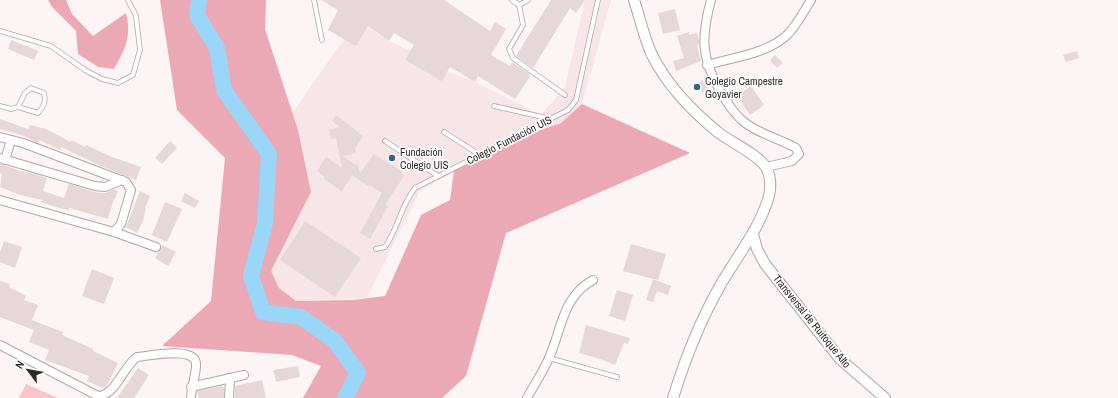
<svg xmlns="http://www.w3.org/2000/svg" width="1118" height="398" font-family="'Archivo Narrow',sans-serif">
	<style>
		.built { fill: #f8e5e7 }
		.green { fill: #f9c4cc }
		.forest { fill: #eaa9b4 }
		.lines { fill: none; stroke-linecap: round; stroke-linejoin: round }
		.river { stroke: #99d6f7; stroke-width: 16 }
		.building { fill: #e6d7d9 }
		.service-casing { stroke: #b2a4a6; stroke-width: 5.5 }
		.minor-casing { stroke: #b2a4a6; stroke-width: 10 }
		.tertiary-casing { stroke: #b2a4a6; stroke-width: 12 }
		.service { stroke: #fff; stroke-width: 4 }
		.minor { stroke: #fff; stroke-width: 8 }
		.tertiary { stroke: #fff; stroke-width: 10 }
		.poi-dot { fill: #326884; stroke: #fff; stroke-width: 1.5 }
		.labels { text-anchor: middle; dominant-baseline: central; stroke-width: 3.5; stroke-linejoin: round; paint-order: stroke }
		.poi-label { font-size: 11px; fill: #302a2b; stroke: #fff; text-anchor: start }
		.street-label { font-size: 11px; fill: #302a2b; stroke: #fff }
	</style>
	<rect width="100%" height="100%" fill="#fdf4f5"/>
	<!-- built -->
	<polygon class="built" points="585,0 611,0 582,104 561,123 532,132 506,144 420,191 367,298 296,301 279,288 271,271 311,192 298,130 292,113 344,39 365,25 389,41 411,51 448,72 475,82 541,115 565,87"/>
	<!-- green -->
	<polygon class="green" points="26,384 58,398 19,398"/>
	<!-- forest -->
	<g class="forest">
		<path d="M 48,0 L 66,0 L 72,14 L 93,36 L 126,13 C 132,36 125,50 114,69 L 98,67 L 78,54 L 76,31 L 52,7 Z"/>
		<polygon points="160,0 266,0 265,29 298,130 311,192 271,271 279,288 296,301 353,300 385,296 421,215 450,200 454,171 532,133 561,123 582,104 690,153 506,233 466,376 442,398 303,398 321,366 292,355 162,346 211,301 225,158 177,110"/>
	</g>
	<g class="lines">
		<!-- river -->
		<polyline class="river" points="199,0 197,15 217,48 224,90 269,154 265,223 251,276 263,312 301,317 335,341 358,373 345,398"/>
	</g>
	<!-- building -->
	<g class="building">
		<polygon points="321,0 444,0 490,31 495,22 506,29 491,55 510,66 512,62 530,74 529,78 515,99 478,76 475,82 450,67 442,81 405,60 414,45 394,33 389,41 368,26 356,46 328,30 338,10"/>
		<polygon points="551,0 585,0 576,13 570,8 533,68 516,56"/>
		<polygon points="675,9 680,30 663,34 658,13"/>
		<polygon points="689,32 689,35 697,33 699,41 699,44 697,45 701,61 676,71 673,61 684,58 677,36"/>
		<polygon points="11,40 38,51 34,60 8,49"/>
		<polygon points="1077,51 1079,58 1066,62 1063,55"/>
		<polygon points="775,55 783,63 777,68 770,60"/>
		<polygon points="702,80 714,94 708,98 696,85"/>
		<polygon points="751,86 764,105 750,115 737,96"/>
		<polygon points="336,115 363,136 355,149 356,153 342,156 358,166 360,173 374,154 401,171 404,176 385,205 388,206 370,239 360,233 382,193 371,186 370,187 352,175 342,191 324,179 325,177 317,171 326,157 342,168 336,138 331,139 329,130 340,127 332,121"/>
		<polygon points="0,119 28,129 30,125 46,129 71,142 72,140 85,147 86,145 112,157 141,167 136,180 101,166 61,147 60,150 39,140 38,143 24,136 0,129"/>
		<polygon points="170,141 177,148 162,164 155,158"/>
		<polygon points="0,164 27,173 27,172 47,178 43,191 64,198 69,184 98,193 106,193 114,189 118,191 115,199 114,199 108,219 69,208 69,210 59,208 41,202 42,200 20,195 0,187 2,174 0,173"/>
		<polygon points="140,191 150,196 145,208 146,208 143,221 137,233 126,227"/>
		<polygon points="185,193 199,201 195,208 181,201"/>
		<polygon points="165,202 182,209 167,242 152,235"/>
		<polygon points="305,221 361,258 335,297 280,260"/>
		<polygon points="4,241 22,247 15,268 0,262 0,252"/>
		<polygon points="631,244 666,254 658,280 623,271"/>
		<polygon points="162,245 176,252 168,266 155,258"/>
		<polygon points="92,269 114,278 104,304 82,296"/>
		<polygon points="653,279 671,286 668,295 657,291 653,302 646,300"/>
		<polygon points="0,281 10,284 9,287 26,296 24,300 38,305 32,320 63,332 62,335 93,349 93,351 118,363 106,387 103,388 87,381 89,376 45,360 49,350 29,342 34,330 0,317"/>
		<polygon points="617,290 633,295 625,321 609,316"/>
		<polygon points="586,325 630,338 628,344 624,343 615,365 600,359 579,353"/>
		<polygon points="298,366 300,377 276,382 273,370"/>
		<polygon points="138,368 149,375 134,398 117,398"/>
		<polygon points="262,380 266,398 235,398 235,386"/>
		<polygon points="222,386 224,388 224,398 199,398 197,391"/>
	</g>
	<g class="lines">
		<!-- service casing -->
		<g class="service-casing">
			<g id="service">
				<polyline points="314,0 322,40"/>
				<polyline points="512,0 519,5 523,25 509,49 513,58 565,95"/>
				<polyline points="519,5 528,0"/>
				<polyline points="0,31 51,46 85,70 102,79 118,83 133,75 140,50 136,16 128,0"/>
				<path d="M 0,106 L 11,109 L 18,107 L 25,93 L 31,88 L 44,93 C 46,102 44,106 38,113 L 18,107"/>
				<polyline points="494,106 551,119"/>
				<polyline points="444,132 480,155"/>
				<polyline points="385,141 438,176"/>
				<path d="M 376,249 L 385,247 C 398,229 401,205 415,188 L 568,110 L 576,100 L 598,0"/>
				<polyline points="549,358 617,377"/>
			</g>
		</g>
		<!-- minor casing -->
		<g class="minor-casing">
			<g id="minor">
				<path d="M 711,0 C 701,37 701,58 720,91 C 727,103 734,114 744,122 C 759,134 780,139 796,148 L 799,154 L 792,161 L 766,167"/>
				<path d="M 707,65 C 733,57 769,54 789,33 C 798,23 804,11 811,0"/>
				<polyline points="0,137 23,143 126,182 131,190 121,224 114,232"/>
				<polyline points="0,158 95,186 105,187 122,180"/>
				<polyline points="5,160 11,140"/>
				<polyline points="0,200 114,232 156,247"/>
				<path d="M 0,345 L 98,396 C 116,395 123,367 137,357 C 149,356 193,346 196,363 C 197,372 191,388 191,398"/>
				<polyline points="191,387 244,375"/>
				<polyline points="229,398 230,378"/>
				<path d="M 527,398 C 534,385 543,372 549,358 C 562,329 562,297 593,280"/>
			</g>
		</g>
		<!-- tertiary casing -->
		<g class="tertiary-casing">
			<g id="tertiary">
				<path d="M 634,0 C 640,18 644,38 652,55 C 667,85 693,112 719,133 C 731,142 758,155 765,166 C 771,174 771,187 769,196 C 760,228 738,255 721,284 C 701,319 685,359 673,398"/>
				<polyline points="753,234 757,249 765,264 840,359 885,398"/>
			</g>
		</g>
		<!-- service -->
		<use href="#service" class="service"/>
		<!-- minor -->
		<use href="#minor" class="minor"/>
		<!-- tertiary -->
		<use href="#tertiary" class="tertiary"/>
	</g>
	<!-- markers -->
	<g class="poi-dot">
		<circle cx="697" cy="87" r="4"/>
		<circle cx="392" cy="158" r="4"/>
	</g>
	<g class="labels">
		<!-- poi labels -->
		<g class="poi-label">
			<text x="705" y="81">Colegio Campestre<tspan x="705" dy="13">Goyavier</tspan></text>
			<text x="400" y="152">Fundación<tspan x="400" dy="13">Colegio UIS</tspan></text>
		</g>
		<!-- street labels -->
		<g class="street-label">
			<text transform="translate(509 140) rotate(-27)">Colegio Fundación UIS</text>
			<text transform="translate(812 321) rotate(51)">Transversal de Ruitoque Alto</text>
		</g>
	</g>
	<!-- north arrow -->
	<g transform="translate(28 370) rotate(302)" stroke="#ffffff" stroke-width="3" paint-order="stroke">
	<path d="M0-3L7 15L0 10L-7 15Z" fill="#302a2b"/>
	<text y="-6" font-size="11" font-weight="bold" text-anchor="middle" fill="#302a2b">N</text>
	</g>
</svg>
